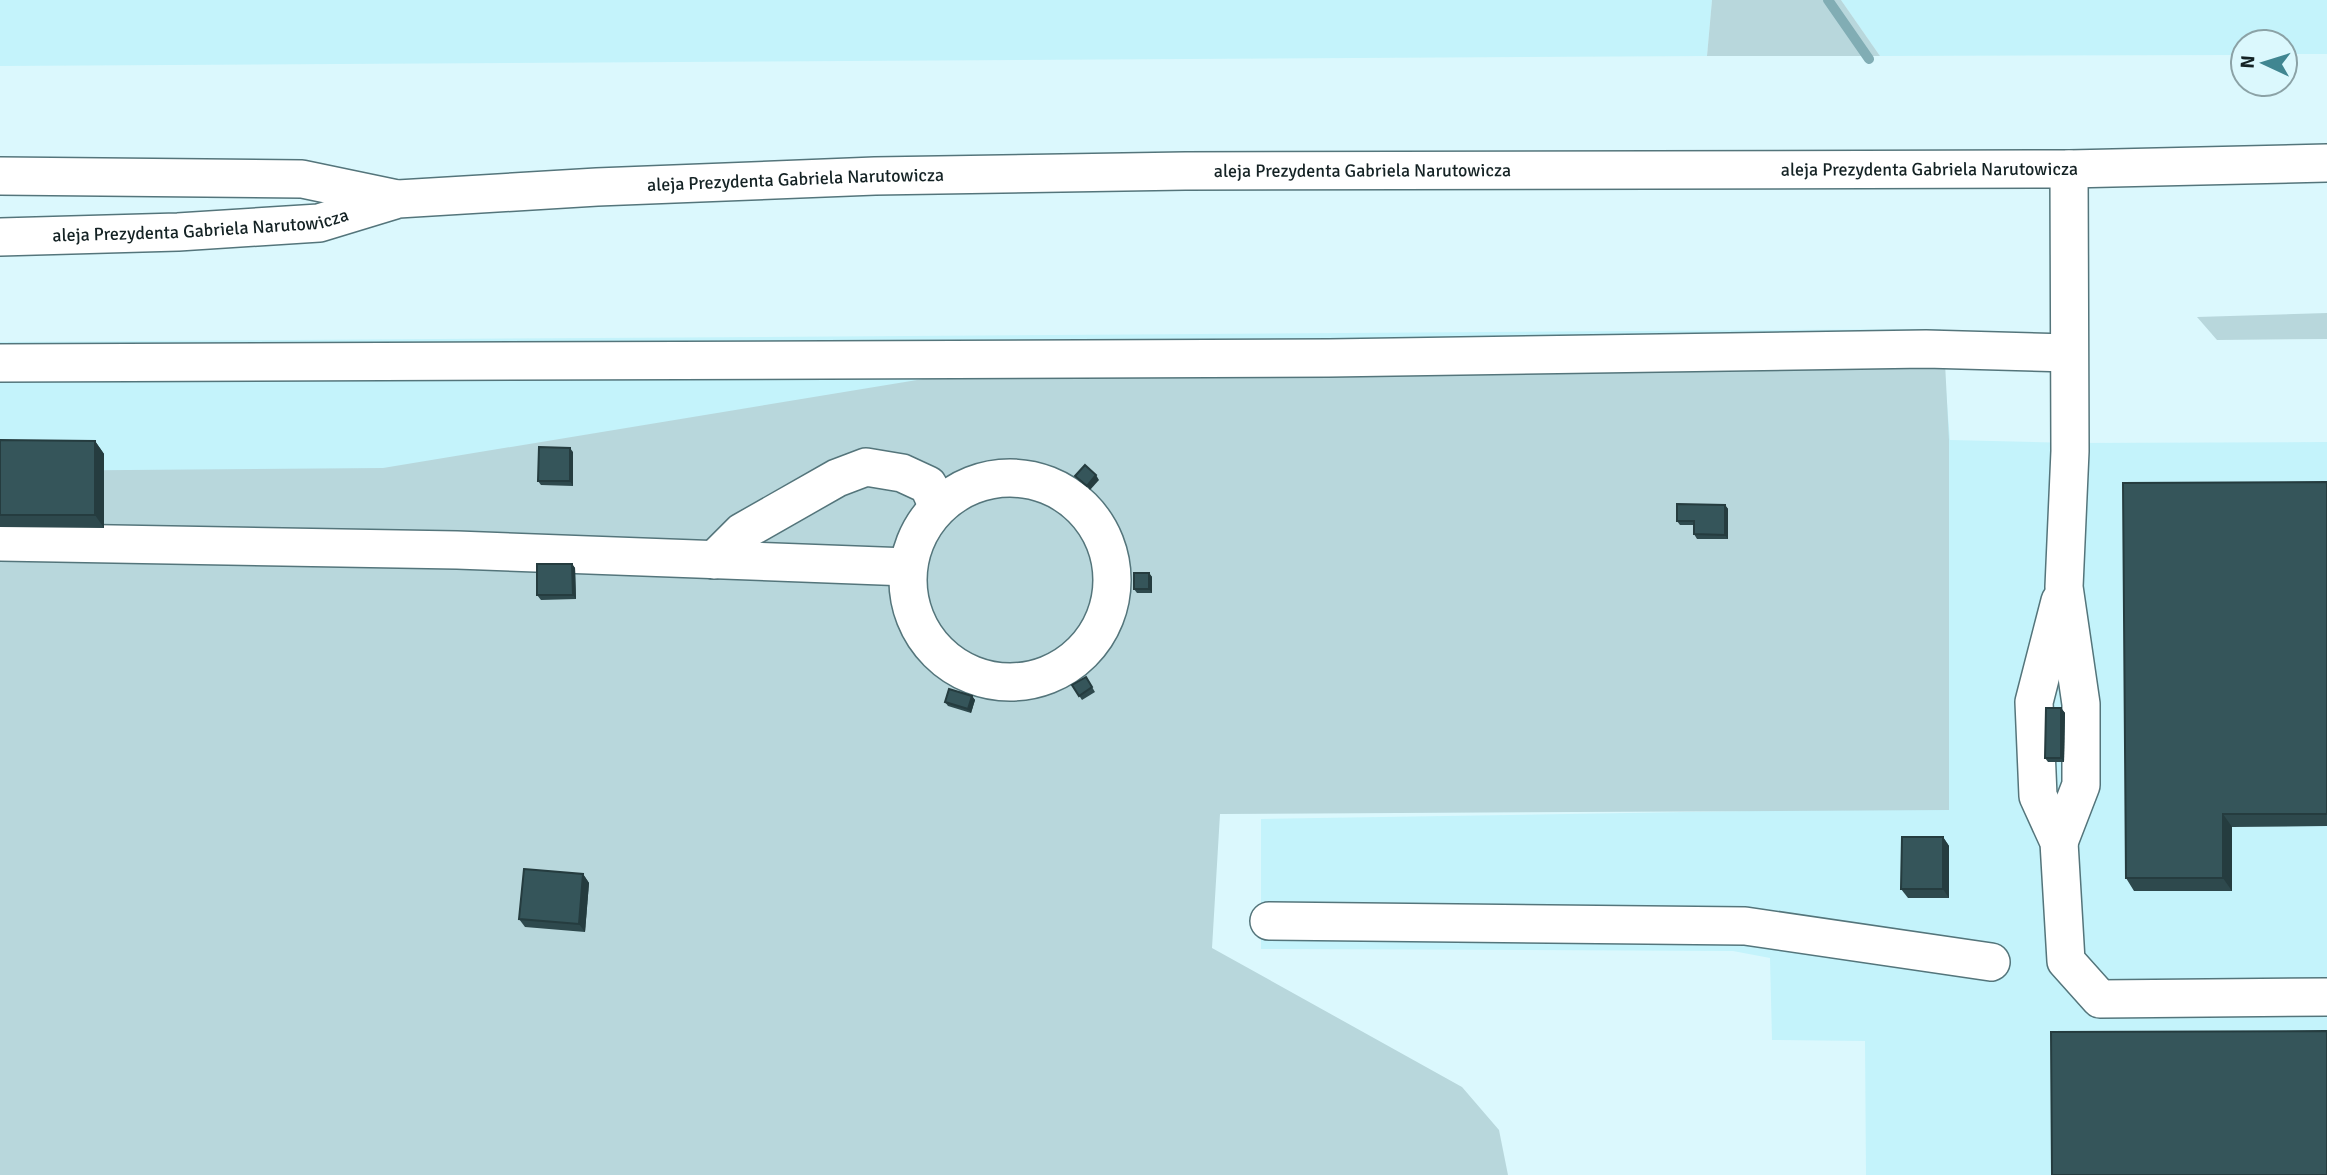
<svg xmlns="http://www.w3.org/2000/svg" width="2327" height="1175" font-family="Signika,sans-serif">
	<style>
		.built { fill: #c4f3fb }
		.green { fill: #b8d7dc }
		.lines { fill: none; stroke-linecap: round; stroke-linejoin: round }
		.stream { stroke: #81adb4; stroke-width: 10 }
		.minor-casing { stroke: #54757b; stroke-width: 40 }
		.minor { stroke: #fff; stroke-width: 37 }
		.wall { fill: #2e494d }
		.shaded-wall { fill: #253c3f }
		.building { fill: #35555a; stroke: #253c3f; stroke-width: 2 }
		.labels { text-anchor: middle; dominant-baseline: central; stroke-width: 7; stroke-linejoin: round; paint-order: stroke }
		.street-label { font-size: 18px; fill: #142224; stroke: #dbf8fd }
	</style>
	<rect width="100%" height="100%" fill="#dbf8fd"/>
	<!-- built -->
	<g class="built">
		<polygon points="0,0 1712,0 1707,56 0,66"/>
		<polygon points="1841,0 2327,0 2327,54 2285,54 2285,42 2243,42 2243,55 1880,56"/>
		<polygon points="1941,329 1950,440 2070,443 2327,442 2327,1175 1866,1175 1865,1041 1772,1040 1770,958 1733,951 1261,949 1261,819 1747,811 1530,444 0,1175 0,342"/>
	</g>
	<!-- green -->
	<g class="green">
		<polygon points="1712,0 1841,0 1880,56 1707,56"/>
		<polygon points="2327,313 2327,339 2217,340 2197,317"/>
		<polygon points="1945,363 1949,440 1949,810 1220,814 1212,948 1462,1087 1499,1130 1508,1175 0,1175 0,471 383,468 990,368"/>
	</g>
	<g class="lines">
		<!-- stream -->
		<polyline class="stream" points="1828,0 1869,59"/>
		<!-- minor casing -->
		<g class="minor-casing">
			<g id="minor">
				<polyline points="0,176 302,179 393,198"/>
				<path id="s1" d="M 0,237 L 178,232 L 319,223 L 398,199 L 597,187 L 875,176 L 1185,171 L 2069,169 L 2327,163"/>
				<polyline points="0,363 1329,358 1926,349 2069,353"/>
				<circle cx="1010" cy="580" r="102"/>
				<polyline points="0,542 457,550 908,567"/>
				<polyline points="714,560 742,532 837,478 866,467 902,473 928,485 938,507"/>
				<polyline points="2060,601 2034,702 2038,796 2059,842 2066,961 2100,999 2327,997"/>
				<polyline points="2059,842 2081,785 2081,704 2064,587 2070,451 2069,169"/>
				<polyline points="1269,921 1745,926 1991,962"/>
			</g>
		</g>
		<!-- minor -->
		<use href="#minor" class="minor"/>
	</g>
	<!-- wall -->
	<g class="wall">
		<polygon points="0,440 95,441 104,454 104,528 0,527"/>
		<polygon points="573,452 573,486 541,485 538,481"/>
		<polygon points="2327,482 2327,826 2232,827 2232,891 2134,891 2126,878"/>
		<polygon points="1725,505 1728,509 1728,539 1697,539 1694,534 1694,525 1680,525 1677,521"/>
		<polygon points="572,564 575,568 576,599 541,600 537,595"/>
		<polygon points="1149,573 1152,577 1152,593 1137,593 1134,589"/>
		<polygon points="1086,677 1095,692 1082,700 1072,685"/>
		<polygon points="972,696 975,700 971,713 948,706 945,702"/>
		<polygon points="2061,708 2065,713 2064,762 2048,762 2045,758"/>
		<polygon points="1943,837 1949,846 1949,898 1908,898 1901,889"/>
		<polygon points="583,874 589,883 585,932 525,927 519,919"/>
	</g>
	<!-- shaded-wall -->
	<g class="shaded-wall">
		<polygon points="95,441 104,454 104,528 95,515"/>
		<polygon points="570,448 573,452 573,486 570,481"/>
		<polygon points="1096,475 1099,480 1090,490 1087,486"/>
		<polygon points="1725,505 1728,509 1728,539 1725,535"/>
		<polygon points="572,564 575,568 576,599 573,595"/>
		<polygon points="1149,573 1152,577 1152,593 1149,589"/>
		<polygon points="972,696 975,700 971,713 968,709"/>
		<polygon points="2061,708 2065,713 2064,762 2061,758"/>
		<polygon points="2223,814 2232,827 2232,891 2223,878"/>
		<polygon points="1943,837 1949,846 1949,898 1943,889"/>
		<polygon points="583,874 589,883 585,932 579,924"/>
	</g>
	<!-- building -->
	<g class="building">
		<polygon points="0,440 95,441 95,515 0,515"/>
		<polygon points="539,447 570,448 570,481 538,481"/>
		<polygon points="1085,465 1096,475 1087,486 1075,476"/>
		<polygon points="2327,482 2327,814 2223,814 2223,878 2126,878 2123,483"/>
		<polygon points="1677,504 1725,505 1725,535 1694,534 1694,521 1677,521"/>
		<polygon points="537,564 572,564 573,595 537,595"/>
		<rect x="1134" y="573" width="15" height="16"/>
		<polygon points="1086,677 1092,687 1079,696 1072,685"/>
		<polygon points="949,689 972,696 968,709 945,702"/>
		<polygon points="2046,708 2061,708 2061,758 2045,758"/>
		<polygon points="1902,837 1943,837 1943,889 1901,889"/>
		<polygon points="524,869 583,874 579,924 519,919"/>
		<polygon points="2327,1031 2327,1175 2052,1175 2051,1032"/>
	</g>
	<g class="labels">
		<!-- street labels -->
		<g class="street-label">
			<text stroke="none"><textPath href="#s1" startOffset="1934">aleja Prezydenta Gabriela Narutowicza</textPath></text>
			<text stroke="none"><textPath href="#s1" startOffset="1367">aleja Prezydenta Gabriela Narutowicza</textPath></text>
			<text stroke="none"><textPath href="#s1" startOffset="800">aleja Prezydenta Gabriela Narutowicza</textPath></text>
			<text stroke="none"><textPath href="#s1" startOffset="201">aleja Prezydenta Gabriela Narutowicza</textPath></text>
		</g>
	</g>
	<!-- north arrow -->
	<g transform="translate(2264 63) rotate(274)"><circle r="33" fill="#dbf8fd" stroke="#8ba2a6" stroke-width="2"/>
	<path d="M0-5L12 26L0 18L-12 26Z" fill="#408691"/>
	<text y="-10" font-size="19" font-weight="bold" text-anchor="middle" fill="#142224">N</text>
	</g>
</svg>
